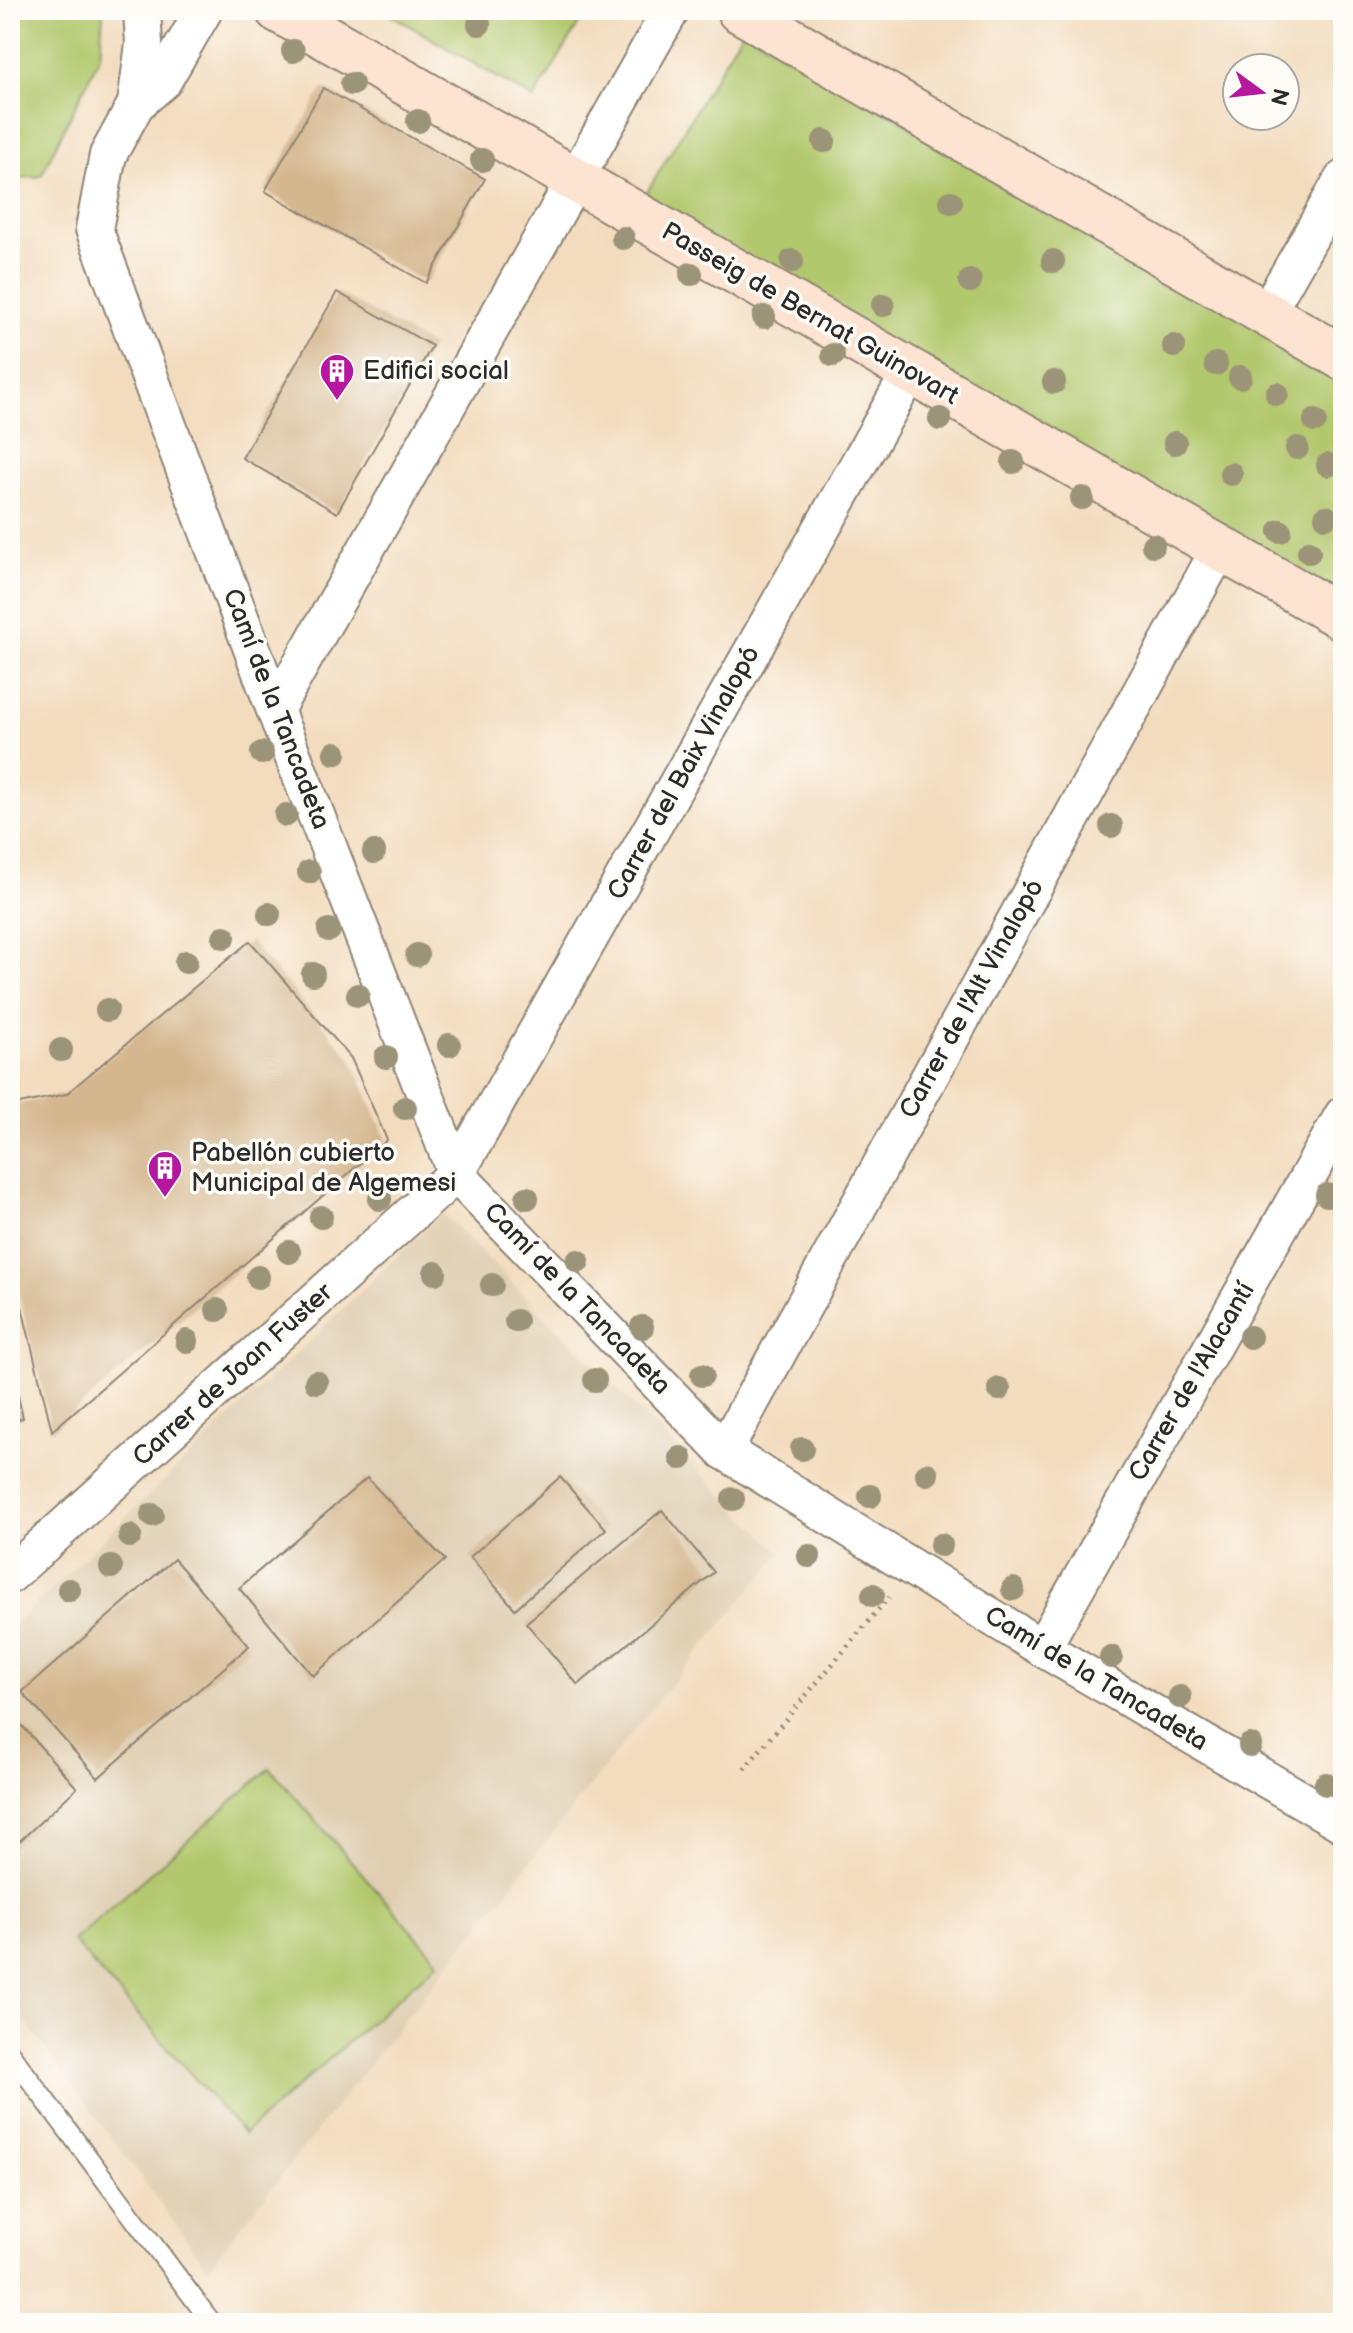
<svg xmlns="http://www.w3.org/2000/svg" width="1353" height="2333" font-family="'Balsamiq Sans',sans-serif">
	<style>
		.built { fill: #dfceb1 }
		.green { fill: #b2c86d; stroke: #6e7a4c; stroke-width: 2 }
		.building { fill: #d5b78f }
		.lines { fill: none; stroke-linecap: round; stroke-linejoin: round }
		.lane-casing { stroke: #8f8474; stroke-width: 22 }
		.street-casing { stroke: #8f8474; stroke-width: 40 }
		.secondary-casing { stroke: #8f8474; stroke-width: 48 }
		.path { stroke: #8f8474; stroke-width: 5; stroke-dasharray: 2 6; stroke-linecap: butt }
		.lane { stroke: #fff; stroke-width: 18 }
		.street { stroke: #fff; stroke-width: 36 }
		.secondary { stroke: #fde3d1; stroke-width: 44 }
		.tree { fill: #9c9478 }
		.labels { text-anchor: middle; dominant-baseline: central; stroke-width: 7; stroke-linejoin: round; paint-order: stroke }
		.street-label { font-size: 26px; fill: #2b2b2b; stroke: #fdfcf7 }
		.poi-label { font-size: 26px; fill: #2b2b2b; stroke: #fdfcf7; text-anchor: start }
	</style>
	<rect width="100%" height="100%" fill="#fdfcf7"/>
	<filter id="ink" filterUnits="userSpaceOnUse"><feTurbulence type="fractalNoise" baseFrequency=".0125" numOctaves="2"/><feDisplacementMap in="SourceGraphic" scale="16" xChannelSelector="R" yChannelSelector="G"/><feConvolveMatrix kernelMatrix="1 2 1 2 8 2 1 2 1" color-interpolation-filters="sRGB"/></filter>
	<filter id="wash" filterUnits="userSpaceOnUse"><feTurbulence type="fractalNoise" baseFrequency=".006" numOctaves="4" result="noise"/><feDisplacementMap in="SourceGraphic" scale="32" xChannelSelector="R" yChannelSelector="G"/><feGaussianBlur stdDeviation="1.8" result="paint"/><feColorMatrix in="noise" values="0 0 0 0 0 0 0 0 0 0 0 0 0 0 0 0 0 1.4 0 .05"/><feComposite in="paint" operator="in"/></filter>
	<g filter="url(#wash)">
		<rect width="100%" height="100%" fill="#f3dcbe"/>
		<!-- built -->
		<polygon class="built" points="442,1213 781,1553 655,1704 208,2268 10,2001 10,1629"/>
		<!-- green -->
		<g class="green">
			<polygon points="10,10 102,10 103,14 100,56 41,176 17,179 10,161"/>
			<polygon points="383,10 587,10 534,99"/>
			<polygon points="743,30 1343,374 1343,573 1331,594 640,204"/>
			<polygon points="270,1768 439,1962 244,2134 73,1941"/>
		</g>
		<g id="blocks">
			<!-- building -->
			<g class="building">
				<polygon points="323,88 485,179 426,283 265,191"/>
				<polygon points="337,292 432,346 337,513 242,458"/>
				<polygon points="250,941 351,1058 387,1140 52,1431 10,1258 10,1106 66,1094"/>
				<polygon points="10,1363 23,1418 10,1421"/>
				<polygon points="560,1477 606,1529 515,1609 470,1557"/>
				<polygon points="367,1478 445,1560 313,1676 239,1588"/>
				<polygon points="662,1510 714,1572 578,1685 526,1623"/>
				<polygon points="174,1559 249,1646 98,1778 22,1692"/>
				<polygon points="10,1712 77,1788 10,1850"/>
			</g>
		</g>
	</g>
	<g filter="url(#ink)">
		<use href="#blocks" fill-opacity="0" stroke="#8f8474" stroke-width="2"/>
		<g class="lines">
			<!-- lane casing -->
			<g class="lane-casing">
				<polyline id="lane" points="10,2053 212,2323"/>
			</g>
			<!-- street casing -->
			<g class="street-casing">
				<g id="street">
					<polyline points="142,10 144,44 136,104 108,155 94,229 275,710 456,1174 724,1451 1042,1648 1343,1824"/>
					<polyline points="136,104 163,81 204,10"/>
					<polyline points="1266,314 1343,179"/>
					<polyline points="275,710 671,10"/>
					<polyline points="724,1451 1220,548"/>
					<polyline points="10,1575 456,1174 911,371"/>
					<polyline points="1042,1648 1343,1115"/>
				</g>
			</g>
			<!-- secondary casing -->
			<g class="secondary-casing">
				<g id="secondary">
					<polyline points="278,10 1343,618"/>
					<polyline points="739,10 1343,358"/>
				</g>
			</g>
			<!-- path -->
			<polyline class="path" points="744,1769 889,1597"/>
			<!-- lane -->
			<use href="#lane" class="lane"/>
			<!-- street -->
			<use href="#street" class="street"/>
			<!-- secondary -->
			<use href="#secondary" class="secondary"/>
		</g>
		<!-- trees -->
		<g class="tree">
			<circle cx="479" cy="24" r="12"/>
			<circle cx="293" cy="51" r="12"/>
			<circle cx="352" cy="84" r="12"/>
			<circle cx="418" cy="121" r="12"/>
			<circle cx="824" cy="141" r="12"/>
			<circle cx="482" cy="160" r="12"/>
			<circle cx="951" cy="202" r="12"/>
			<circle cx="623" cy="238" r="12"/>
			<circle cx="792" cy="261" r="12"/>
			<circle cx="1053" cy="261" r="12"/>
			<circle cx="691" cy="274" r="12"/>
			<circle cx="970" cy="281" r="12"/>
			<circle cx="883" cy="305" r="12"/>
			<circle cx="764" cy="317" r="12"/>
			<circle cx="1174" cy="346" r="12"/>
			<circle cx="833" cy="355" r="12"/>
			<circle cx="1216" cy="364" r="12"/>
			<circle cx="1240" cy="377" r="12"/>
			<circle cx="1054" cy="382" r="12"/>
			<circle cx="1277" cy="394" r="12"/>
			<circle cx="940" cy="419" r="12"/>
			<circle cx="1315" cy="421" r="12"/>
			<circle cx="1175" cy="443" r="12"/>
			<circle cx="1297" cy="448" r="12"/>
			<circle cx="1013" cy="462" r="12"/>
			<circle cx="1328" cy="465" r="12"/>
			<circle cx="1231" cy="474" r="12"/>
			<circle cx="1082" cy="498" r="12"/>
			<circle cx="1326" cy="517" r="12"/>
			<circle cx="1280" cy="531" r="12"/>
			<circle cx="1153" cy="545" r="12"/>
			<circle cx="1309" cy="552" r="12"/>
			<circle cx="262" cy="753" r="12"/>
			<circle cx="335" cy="753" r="12"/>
			<circle cx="286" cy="815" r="12"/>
			<circle cx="1111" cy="826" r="12"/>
			<circle cx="374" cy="852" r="12"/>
			<circle cx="309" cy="872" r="12"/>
			<circle cx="269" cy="914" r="12"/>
			<circle cx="329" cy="930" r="12"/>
			<circle cx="224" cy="937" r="12"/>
			<circle cx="417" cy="955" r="12"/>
			<circle cx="186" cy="962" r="12"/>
			<circle cx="313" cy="974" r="12"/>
			<circle cx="358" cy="995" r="12"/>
			<circle cx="107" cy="1010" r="12"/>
			<circle cx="449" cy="1045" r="12"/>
			<circle cx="61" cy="1050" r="12"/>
			<circle cx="386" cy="1057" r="12"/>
			<circle cx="405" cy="1108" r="12"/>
			<circle cx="1327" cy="1195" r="12"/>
			<circle cx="527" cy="1198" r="12"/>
			<circle cx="380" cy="1199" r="12"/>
			<circle cx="321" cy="1217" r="12"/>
			<circle cx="289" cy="1252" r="12"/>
			<circle cx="578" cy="1261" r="12"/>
			<circle cx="435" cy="1273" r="12"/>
			<circle cx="258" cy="1277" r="12"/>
			<circle cx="492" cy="1285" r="12"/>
			<circle cx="217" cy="1310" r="12"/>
			<circle cx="516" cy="1321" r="12"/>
			<circle cx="642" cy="1327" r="12"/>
			<circle cx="1250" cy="1337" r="12"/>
			<circle cx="187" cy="1341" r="12"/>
			<circle cx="702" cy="1375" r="12"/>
			<circle cx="595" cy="1380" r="12"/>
			<circle cx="316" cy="1382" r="12"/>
			<circle cx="999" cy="1389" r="12"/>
			<circle cx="802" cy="1449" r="12"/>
			<circle cx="681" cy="1458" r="12"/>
			<circle cx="927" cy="1474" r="12"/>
			<circle cx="870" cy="1496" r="12"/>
			<circle cx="733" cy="1499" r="12"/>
			<circle cx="152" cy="1515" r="12"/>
			<circle cx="130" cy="1536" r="12"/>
			<circle cx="941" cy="1545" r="12"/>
			<circle cx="809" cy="1556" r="12"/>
			<circle cx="111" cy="1567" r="12"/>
			<circle cx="1013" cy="1589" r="12"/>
			<circle cx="69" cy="1590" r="12"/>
			<circle cx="873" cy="1595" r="12"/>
			<circle cx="1111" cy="1657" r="12"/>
			<circle cx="1180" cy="1697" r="12"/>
			<circle cx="1250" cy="1745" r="12"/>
			<circle cx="1326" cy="1784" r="12"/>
		</g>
	</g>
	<!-- icons -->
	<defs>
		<g id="building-pin" transform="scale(1.8)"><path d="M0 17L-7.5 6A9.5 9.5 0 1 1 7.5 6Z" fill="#b5179e" stroke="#fdfcf7"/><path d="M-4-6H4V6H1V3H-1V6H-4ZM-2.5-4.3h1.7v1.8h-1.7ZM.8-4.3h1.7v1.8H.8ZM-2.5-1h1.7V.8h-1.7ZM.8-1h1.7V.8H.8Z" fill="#fff"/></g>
	</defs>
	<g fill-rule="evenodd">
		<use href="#building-pin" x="337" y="371"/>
		<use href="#building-pin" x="165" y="1168"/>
	</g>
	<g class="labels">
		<!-- street labels -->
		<g class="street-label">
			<text transform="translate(810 314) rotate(30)">Passeig de Bernat Guinovart</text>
			<text transform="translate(276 709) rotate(69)">Camí de la Tancadeta</text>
			<text transform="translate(684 773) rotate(-61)">Carrer del Baix Vinalopó</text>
			<text transform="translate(972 999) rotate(-61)">Carrer de l'Alt Vinalopó</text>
			<text transform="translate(577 1299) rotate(46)">Camí de la Tancadeta</text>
			<text transform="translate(233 1375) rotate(-42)">Carrer de Joan Fuster</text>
			<text transform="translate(1192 1382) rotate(-60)">Carrer de l'Alacantí</text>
			<text transform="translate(1096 1679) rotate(31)">Camí de la Tancadeta</text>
		</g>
		<!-- poi labels -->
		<g class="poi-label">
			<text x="363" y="371">Edifici social</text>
			<text x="191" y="1153">Pabellón cubierto<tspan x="191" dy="30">Municipal de Algemesi</tspan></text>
		</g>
	</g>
	<!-- margin -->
	<rect width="1353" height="2333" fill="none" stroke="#fdfcf7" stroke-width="40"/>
	<!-- north arrow -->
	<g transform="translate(1261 92) rotate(105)"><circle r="38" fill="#fdfcf7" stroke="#a9a8a5" stroke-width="2"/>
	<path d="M0-6L14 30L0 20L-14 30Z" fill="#b5179e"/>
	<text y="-12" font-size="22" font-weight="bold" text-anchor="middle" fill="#2b2b2b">N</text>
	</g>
</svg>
